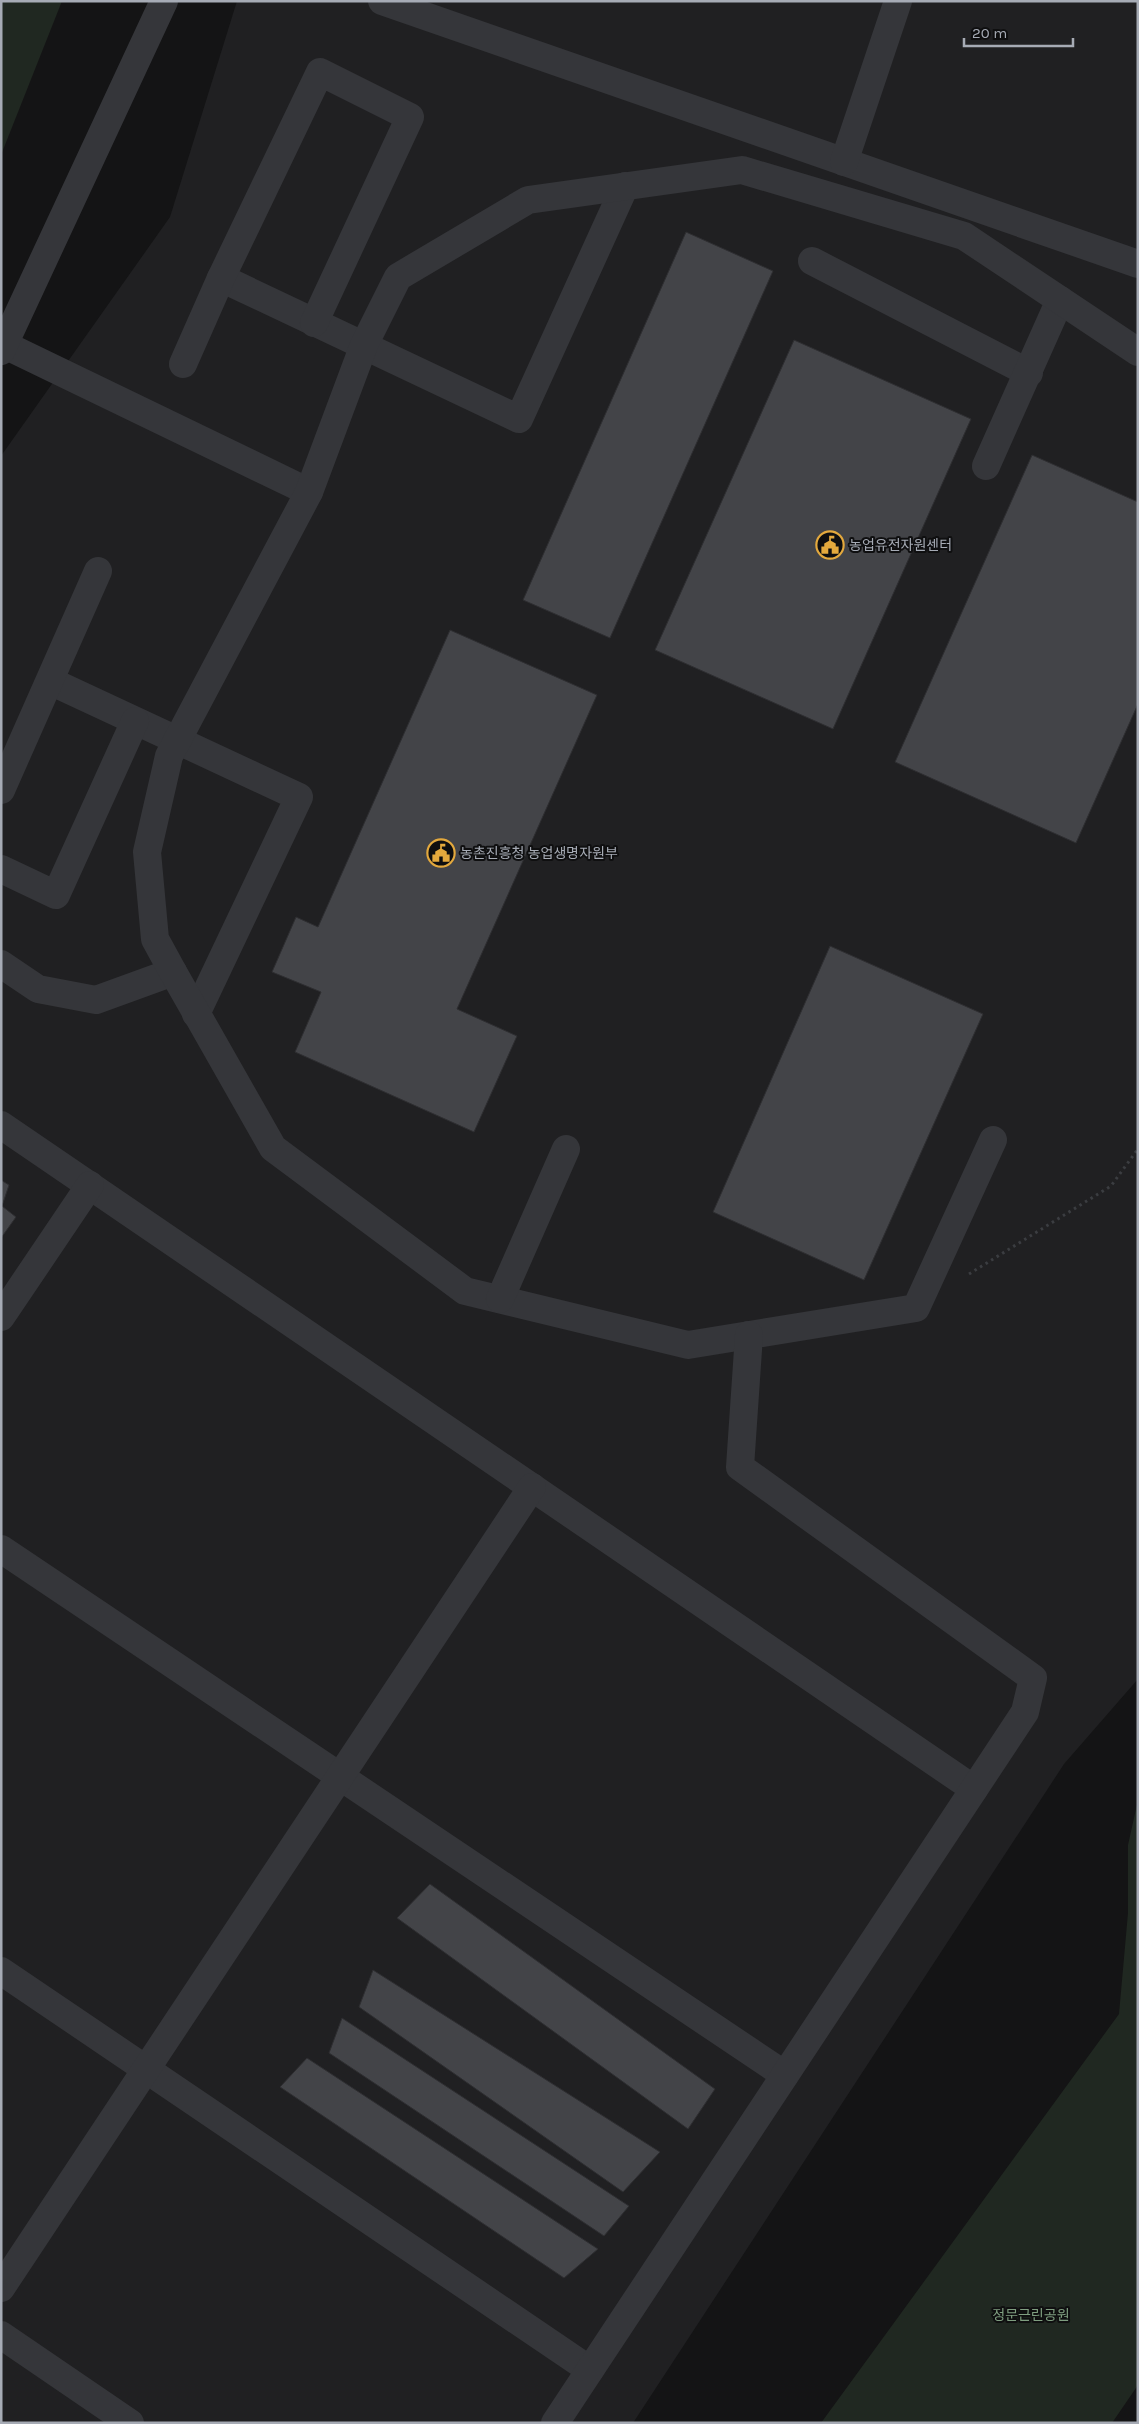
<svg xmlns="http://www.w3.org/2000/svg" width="1139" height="2424" font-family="Karla,'Noto Sans KR',sans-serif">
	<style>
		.built { fill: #202022 }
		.green { fill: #202821 }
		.building { fill: #434448; stroke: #2e2e31 }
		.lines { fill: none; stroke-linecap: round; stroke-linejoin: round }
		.path { stroke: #3b3d41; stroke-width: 3; stroke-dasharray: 2.5 4; stroke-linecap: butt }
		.minor { stroke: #35363a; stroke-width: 28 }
		.labels { text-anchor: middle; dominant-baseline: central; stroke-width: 4; stroke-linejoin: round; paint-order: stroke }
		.poi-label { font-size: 14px; fill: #a6abb5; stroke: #0f0f10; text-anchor: start }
		.park-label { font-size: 14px; fill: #7f9e80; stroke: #0f0f10 }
	</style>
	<rect width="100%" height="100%" fill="#141415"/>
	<!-- built -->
	<polygon class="built" points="237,1 1138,1 1138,1679 1064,1764 633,2423 1,2423 1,456 170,217"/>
	<!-- green -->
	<g class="green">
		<polygon points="1,1 62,1 1,155"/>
		<polygon points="1138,1800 1138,2385 1112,2423 821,2423 1119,2014 1128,1913 1128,1845"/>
	</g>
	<!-- building -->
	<g class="building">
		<polygon points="686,232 773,271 610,638 523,600"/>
		<polygon points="794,340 971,419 833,729 655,650"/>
		<polygon points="1032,455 1138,502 1138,704 1076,843 895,762"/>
		<polygon points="450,630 597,695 457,1009 517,1036 474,1132 295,1052 321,992 272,972 296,917 318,927"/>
		<polygon points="830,946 983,1014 864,1280 713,1212"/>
		<polygon points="1,1180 9,1185 2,1206 16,1217 1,1238"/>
		<polygon points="430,1884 715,2089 688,2129 397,1918"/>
		<polygon points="373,1970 660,2152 623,2192 359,2007"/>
		<polygon points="342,2018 629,2206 604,2236 329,2053"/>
		<polygon points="307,2058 598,2249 564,2278 280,2087"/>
	</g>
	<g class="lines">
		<!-- path -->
		<polyline class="path" points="969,1274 1111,1186 1138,1149"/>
		<!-- minor -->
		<g class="minor">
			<polyline points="382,1 1138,264"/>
			<polyline points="844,162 898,1"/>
			<polyline points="812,261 1029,373"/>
			<polyline points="221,278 519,419 625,186"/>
			<polyline points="5,345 309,492"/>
			<polyline points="1,351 164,1"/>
			<polyline points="183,364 221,278 320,72 410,117 314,323"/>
			<polyline points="986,466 1060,300"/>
			<polyline points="50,681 299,797 196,1014"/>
			<polyline points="1,790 98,571"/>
			<polyline points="1,869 56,895 135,721"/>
			<polyline points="1,964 38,989 96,1000 173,972"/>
			<polyline points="1,1125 974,1789"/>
			<polyline points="993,1140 916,1308 688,1345 465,1291 273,1148 173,972 155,939 147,852 169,756 309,492 364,345 398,277 528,200 742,170 964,236 1138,352"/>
			<polyline points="500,1299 566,1149"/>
			<polyline points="1,1317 90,1185"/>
			<polyline points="1,1549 785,2075"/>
			<polyline points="1,1971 590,2370"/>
			<polyline points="1,2288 532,1487"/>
			<polyline points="1,2335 130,2423"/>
			<polyline points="555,2423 1025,1712 1033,1678 740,1467 749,1335"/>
		</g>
	</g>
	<!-- icons -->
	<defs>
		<g id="civic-ring" transform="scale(1.4375)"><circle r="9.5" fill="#0f0f10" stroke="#e4a93d" stroke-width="1.5"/><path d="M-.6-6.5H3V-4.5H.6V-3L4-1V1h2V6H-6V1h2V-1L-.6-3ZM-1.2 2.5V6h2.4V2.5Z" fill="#e4a93d"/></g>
	</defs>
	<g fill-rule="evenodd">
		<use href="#civic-ring" x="830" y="545"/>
		<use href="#civic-ring" x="441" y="853"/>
	</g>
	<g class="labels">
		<!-- poi labels -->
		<g class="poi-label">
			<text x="849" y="545">농업유전자원센터</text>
			<text x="460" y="853">농촌진흥청 농업생명자원부</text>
		</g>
		<!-- park labels -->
		<g class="park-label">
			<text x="1031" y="2315">정문근린공원</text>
		</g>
	</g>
	<!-- border -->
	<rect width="1139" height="2424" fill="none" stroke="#a6abb5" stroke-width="5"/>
	<!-- scale -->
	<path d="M964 38v8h109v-8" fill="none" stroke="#a6abb5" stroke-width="2.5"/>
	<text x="972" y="38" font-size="15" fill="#a6abb5" stroke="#0f0f10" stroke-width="4" paint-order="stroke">20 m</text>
</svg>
